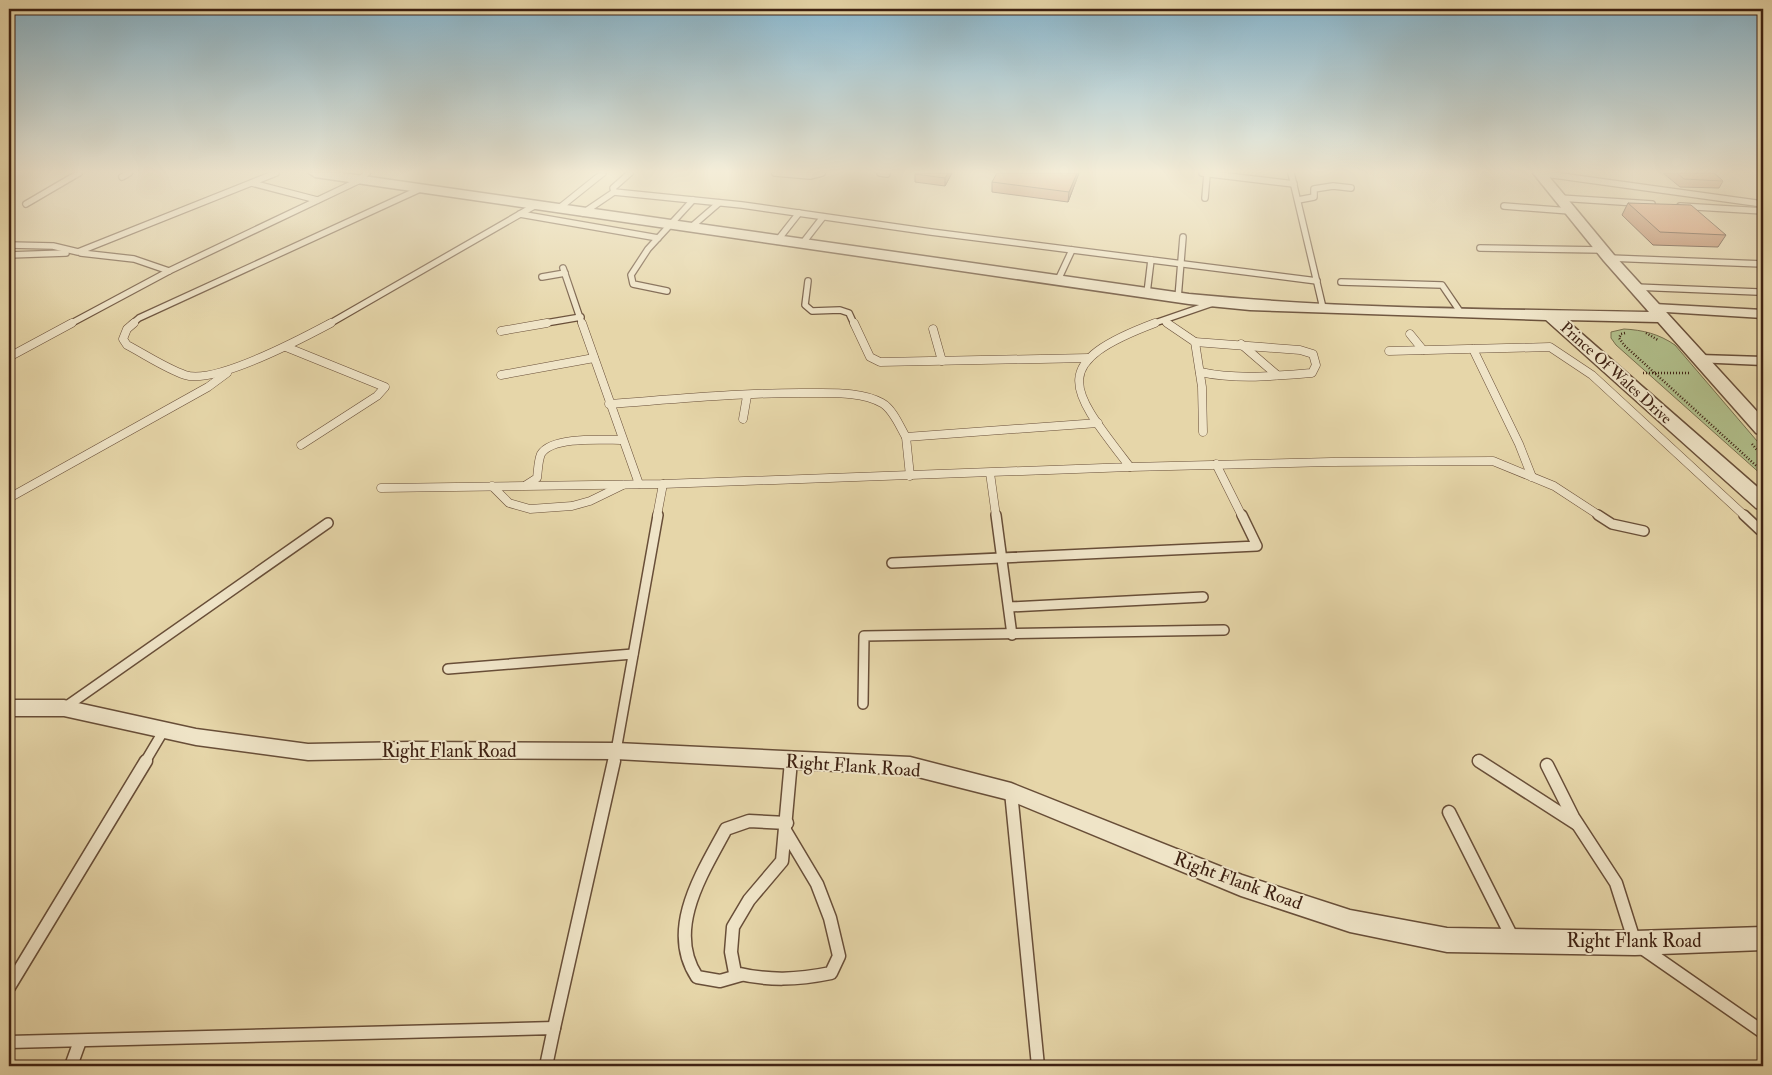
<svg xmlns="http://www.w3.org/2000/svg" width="1772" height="1075" font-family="'IM FELL Double Pica',serif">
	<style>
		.green { fill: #b1bf8b; stroke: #78704e }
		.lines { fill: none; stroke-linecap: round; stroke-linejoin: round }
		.service-far3-casing { stroke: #684e38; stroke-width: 8 }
		.service-far2-casing { stroke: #684e38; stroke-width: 9 }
		.service-far1-casing { stroke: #684e38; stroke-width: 12 }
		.service-casing { stroke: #684e38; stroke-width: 15 }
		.minor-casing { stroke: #684e38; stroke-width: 3 }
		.tertiary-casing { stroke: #684e38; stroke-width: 3 }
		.path { stroke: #3e2112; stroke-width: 2.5; stroke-dasharray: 1 2; stroke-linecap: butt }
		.service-far3 { stroke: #efe4c7; stroke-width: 5.5 }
		.service-far2 { stroke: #efe4c7; stroke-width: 8 }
		.service-far1 { stroke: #efe4c7; stroke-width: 9 }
		.service { stroke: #efe4c7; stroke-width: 12 }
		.minor { fill: #efe4c7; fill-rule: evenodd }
		.tertiary { fill: #efe4c7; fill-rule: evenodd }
		.wall { fill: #b87d5a; stroke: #3e2112 }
		.shaded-wall { fill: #96664a; stroke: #3e2112 }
		.building { fill: #d69169; stroke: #3e2112 }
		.labels { text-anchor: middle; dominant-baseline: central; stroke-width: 4; stroke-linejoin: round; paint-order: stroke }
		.street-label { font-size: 16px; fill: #3e2112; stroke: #efe4c7 }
		.near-street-label { font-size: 19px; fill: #3e2112; stroke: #efe4c7 }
	</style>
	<rect width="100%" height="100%" fill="#e6d6a9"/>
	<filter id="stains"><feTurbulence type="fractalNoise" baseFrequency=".004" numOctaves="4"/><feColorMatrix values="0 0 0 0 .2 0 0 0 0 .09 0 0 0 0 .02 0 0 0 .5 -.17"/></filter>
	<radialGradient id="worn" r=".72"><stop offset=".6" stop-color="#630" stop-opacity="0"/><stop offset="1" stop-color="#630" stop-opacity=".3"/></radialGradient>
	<!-- green -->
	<path class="green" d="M 1624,329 C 1643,330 1659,334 1675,345 L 1763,448 L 1763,476 L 1616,345 L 1611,338 L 1611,332 Z"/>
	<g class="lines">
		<!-- service-far3 casing -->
		<g class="service-far3-casing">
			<g id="service-far3">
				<polyline points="775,173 810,176 822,173"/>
				<polyline points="880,173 887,174"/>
				<polyline points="1202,173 1294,184"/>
				<polyline points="1291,173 1323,308"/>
				<polyline points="1539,173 1763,204"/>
				<polyline points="122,177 129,173"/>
				<polyline points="252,183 317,200"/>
				<polyline points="614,192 742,205 931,232 1317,281"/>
				<polyline points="1205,198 1207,174"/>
				<polyline points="1560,198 1652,204"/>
				<polyline points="1298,200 1314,197 1314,189 1333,186 1351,188"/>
				<polyline points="26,204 79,173"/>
				<polyline points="1504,206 1570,211"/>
				<polyline points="1680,206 1763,211"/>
				<polyline points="558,209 603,173"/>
				<polyline points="583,213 614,192 613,188 630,173"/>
				<polyline points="520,214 658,238"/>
				<polyline points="690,228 719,203"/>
				<polyline points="777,241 799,213"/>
				<polyline points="802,244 823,217"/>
				<polyline points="9,245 53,246 78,252 276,173"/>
				<polyline points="1480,248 1603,250"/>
				<polyline points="81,253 134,259 169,271"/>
				<polyline points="9,255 66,253"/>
				<polyline points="1609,258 1763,264"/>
				<polyline points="563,268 582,324"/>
				<polyline points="542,277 565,273"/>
				<polyline points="1058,280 1072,250"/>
				<polyline points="808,281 805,305 812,311 840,310 849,313 854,324"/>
				<polyline points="1341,282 1442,285 1461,313"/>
				<polyline points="1635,287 1758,292"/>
				<polyline points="667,291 633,284 631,275 648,249 693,200"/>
				<polyline points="1147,293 1151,260"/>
				<polyline points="1178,298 1183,237"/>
				<polyline points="1164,321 1169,324"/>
				<polyline points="70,324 169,271 358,181 367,173"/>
				<polyline points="132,324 139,318 420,189"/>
				<polyline points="329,324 534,206"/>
				<polyline points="540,324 581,317"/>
				<polyline points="1152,324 1216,302"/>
			</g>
		</g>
		<!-- service-far2 casing -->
		<g class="service-far2-casing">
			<g id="service-far2">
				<path d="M 134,323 L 127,329 L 123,339 L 127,345 C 146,355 165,368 185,375 C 215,385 303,338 331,323"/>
				<polyline points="582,323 639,484"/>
				<polyline points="854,323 870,357 880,362 1089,358"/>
				<polyline points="1167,323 1195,342 1202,387 1203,432"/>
				<polyline points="933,329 942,361"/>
				<polyline points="501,331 547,323"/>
				<polyline points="1410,334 1423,350"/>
				<path d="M 1195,342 L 1300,350 L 1313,354 L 1316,365 L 1312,373 C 1274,376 1237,380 1200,372"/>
				<polyline points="1241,344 1277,375"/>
				<polyline points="286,347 385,387 377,396 301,445"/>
				<polyline points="1473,349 1519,444 1532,477"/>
				<polyline points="1389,351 1550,347 1592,375 1745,516"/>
				<polyline points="9,357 72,323"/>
				<polyline points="501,375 594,358"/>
				<path d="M 609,404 C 677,399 746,392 814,393 C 835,393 863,392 882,403 C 893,409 900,427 906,437"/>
				<polyline points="743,419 747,396"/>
				<polyline points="1216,464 1242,516"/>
				<polyline points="1130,467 1331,462 1493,461 1554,486 1600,516"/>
				<polyline points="990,473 996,516"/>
				<polyline points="910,476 906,437 1098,423"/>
				<path d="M 526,485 L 537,478 C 538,471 538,461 541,454 C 552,436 603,440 622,440"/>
				<polyline points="492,486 509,503 530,509 572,506 590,501 623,485"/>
				<path d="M 381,488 L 663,484 L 1130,467 C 1070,389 1046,364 1155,323"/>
				<polyline points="9,498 208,387 227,373"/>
				<polyline points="657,516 663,484"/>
			</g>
		</g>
		<!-- service-far1 casing -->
		<g class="service-far1-casing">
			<g id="service-far1">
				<polyline points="996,515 1012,635"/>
				<polyline points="1598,515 1612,524 1644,531"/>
				<polyline points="1744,515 1760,530 1763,530"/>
				<polyline points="892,563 1257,546 1242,515"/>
				<polyline points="1009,607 1203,597"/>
				<polyline points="448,669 633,654"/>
				<polyline points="863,704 864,636 1224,630"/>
				<polyline points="64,708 328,523"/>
				<polyline points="1478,760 1481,762"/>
				<polyline points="145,762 164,730"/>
				<polyline points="614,762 658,515"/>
			</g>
		</g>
		<!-- service casing -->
		<g class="service-casing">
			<g id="service">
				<polyline points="1479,761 1577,824"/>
				<polyline points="1547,765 1573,817 1616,883 1635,943 1763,1032"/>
				<polyline points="1011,792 1038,1066"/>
				<polyline points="1449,812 1513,939"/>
				<path d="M 786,832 L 817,884 L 830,918 L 839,956 L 831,973 C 797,980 769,981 735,973 L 731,952 L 733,927 L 749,900 L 782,861 L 791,761"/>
				<path d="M 741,975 L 720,981 L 697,977 C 665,929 703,872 726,829 L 749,821 L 787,823"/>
				<polyline points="9,987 146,761"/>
				<polyline points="554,1028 614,761"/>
				<polyline points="9,1042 554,1028 546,1066"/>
				<polyline points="71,1066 80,1041"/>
			</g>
		</g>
		<!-- minor casing -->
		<g class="minor-casing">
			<g id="minor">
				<polygon points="1654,304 1763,310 1763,318 1650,311 1648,308"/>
				<polygon points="1700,355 1763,357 1763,365 1695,362 1693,359 1695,356"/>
				<polygon points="9,700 64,700 196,729 308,744 410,742 616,743 910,757 1011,783 1242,875 1350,910 1447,928 1635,931 1763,927 1763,950 1635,955 1447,952 1350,932 1241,896 1009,800 910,775 616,759 410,758 308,760 196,745 64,716 9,716"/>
			</g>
		</g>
		<!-- tertiary casing -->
		<g class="tertiary-casing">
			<path id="tertiary" d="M 309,173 L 342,173 L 1189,294 C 1341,309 1496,309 1649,312 L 1604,261 L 1533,173 L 1546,173 L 1614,255 L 1763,418 L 1763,435 L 1756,433 L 1658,322 L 1566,320 L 1763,492 L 1763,510 L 1756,508 L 1546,320 L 1250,310 L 1189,304 L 315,177 Z"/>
		</g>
		<!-- path -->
		<g class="path">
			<polyline points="1625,333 1621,334 1619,338 1624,345 1763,472"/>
			<polyline points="1646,333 1658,340"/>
			<polyline points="1643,373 1690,373"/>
			<polyline points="1752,444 1763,457"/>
		</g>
		<!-- service-far3 -->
		<use href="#service-far3" class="service-far3"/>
		<!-- service-far2 -->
		<use href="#service-far2" class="service-far2"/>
		<!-- service-far1 -->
		<use href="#service-far1" class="service-far1"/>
		<!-- service -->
		<use href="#service" class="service"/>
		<!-- minor -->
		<use href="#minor" class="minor"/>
		<!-- tertiary -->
		<use href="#tertiary" class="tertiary"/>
	</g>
	<!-- wall -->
	<g class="wall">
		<polygon points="952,173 945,186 915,182 915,174"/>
		<polygon points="1079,173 1068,202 992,192 992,182"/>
		<polygon points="1663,173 1714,173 1723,181 1719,188 1680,187"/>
		<polygon points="1628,203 1726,235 1718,247 1653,245 1622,215"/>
	</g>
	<!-- shaded-wall -->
	<g class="shaded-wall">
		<polygon points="948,173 952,173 945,186 945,178"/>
		<polygon points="1077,173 1079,173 1068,202 1069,192"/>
	</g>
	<!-- building -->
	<g class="building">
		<polygon points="916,173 948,173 945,178 915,174"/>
		<polygon points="997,173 1077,173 1069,192 992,182"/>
		<polygon points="1677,173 1714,173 1723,181 1684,179"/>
		<polygon points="1628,203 1691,205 1726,235 1660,232"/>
	</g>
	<!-- sky -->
	<linearGradient id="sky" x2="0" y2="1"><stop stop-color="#87b6ce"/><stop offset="0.53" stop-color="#f4edd8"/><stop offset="1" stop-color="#f4edd8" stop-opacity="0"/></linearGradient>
	<rect width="1772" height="324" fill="url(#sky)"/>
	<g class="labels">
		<!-- street labels -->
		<g class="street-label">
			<text transform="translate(1616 373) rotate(42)">Prince Of Wales Drive</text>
		</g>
		<!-- near-street labels -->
		<g class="near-street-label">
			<text x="449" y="751">Right Flank Road</text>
			<text transform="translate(853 766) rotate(4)">Right Flank Road</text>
			<text transform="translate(1238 881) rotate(20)">Right Flank Road</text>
			<text x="1634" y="941">Right Flank Road</text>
		</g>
	</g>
	<!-- margin -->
	<rect width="1772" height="1075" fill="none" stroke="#e6d6a9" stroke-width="30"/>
	<rect x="10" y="10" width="1752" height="1055" fill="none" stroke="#3e2112" stroke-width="2.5"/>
	<rect x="15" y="15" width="1742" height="1045" fill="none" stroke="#3e2112"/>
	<rect width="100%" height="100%" filter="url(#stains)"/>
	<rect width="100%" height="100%" fill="url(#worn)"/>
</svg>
